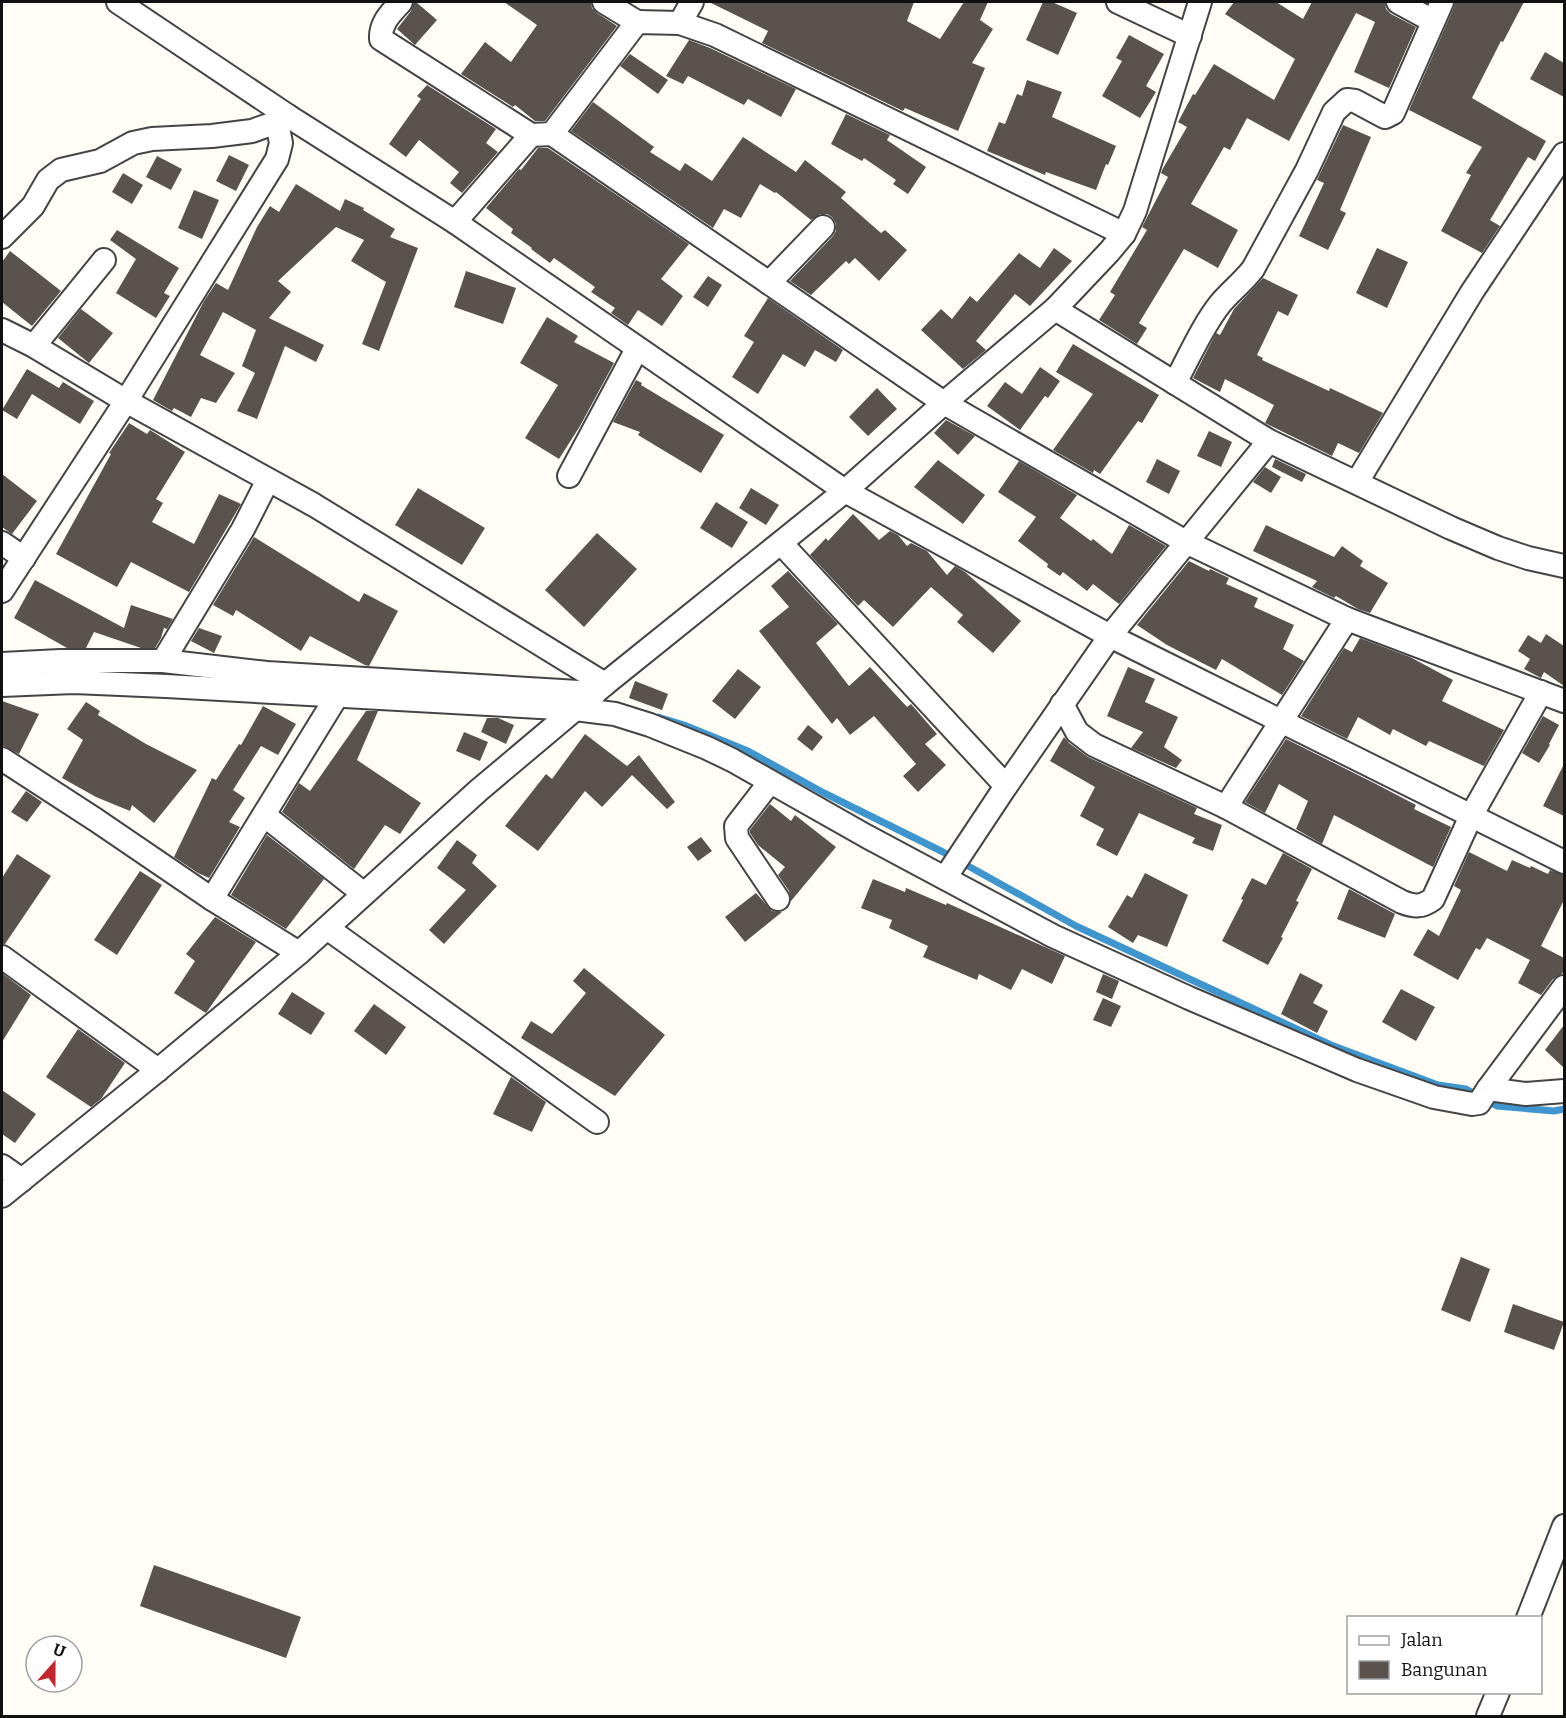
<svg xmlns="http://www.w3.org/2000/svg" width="1566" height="1718" font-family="Bitter,serif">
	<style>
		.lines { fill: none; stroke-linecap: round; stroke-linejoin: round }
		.stream { stroke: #3f96cf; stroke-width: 7 }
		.building { fill: #5a524d }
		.street-casing { stroke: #444; stroke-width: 26 }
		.street { stroke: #fff; stroke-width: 22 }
	</style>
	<rect width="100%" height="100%" fill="#fffdf5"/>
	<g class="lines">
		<!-- stream -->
		<polyline class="stream" points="658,717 684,725 748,751 824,793 943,852 1076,926 1331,1045 1438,1085 1466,1089 1497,1106 1554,1111 1564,1109"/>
	</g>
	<!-- building -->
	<g class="building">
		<polygon points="414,2 416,2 437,20 415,45 397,29 411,11"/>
		<polygon points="504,2 591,2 592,8 597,13 617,26 545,121 535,121 515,105 513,107 461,74 485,42 511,62 537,25"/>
		<polygon points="709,2 914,2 907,21 940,39 964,2 988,2 980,20 993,29 972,63 985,68 958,131 905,108 903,111 762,43 768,31"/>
		<polygon points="1043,2 1052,2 1077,13 1058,55 1026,40"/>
		<polygon points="1234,2 1276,2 1303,19 1312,2 1385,2 1386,9 1391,14 1416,27 1389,88 1354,72 1375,22 1356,13 1289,141 1247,118 1230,150 1224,147 1191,204 1238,230 1218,268 1184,249 1139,323 1147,328 1137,344 1099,320 1115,295 1110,292 1147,230 1142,227 1168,177 1161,173 1162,170 1187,127 1178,122 1193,94 1195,95 1214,64 1274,100 1295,59 1225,14"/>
		<polygon points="1455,2 1524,2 1503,42 1501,41 1472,98 1546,141 1535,161 1528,157 1490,220 1500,226 1482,253 1441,231 1471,175 1466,173 1482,147 1409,110 1454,7"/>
		<polygon points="1129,35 1164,54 1146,86 1156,92 1140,118 1102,96 1122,61 1116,58"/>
		<polygon points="689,40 710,48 796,89 781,117 748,99 744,105 688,76 683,84 666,76"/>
		<polygon points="1545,52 1564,63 1564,97 1530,79"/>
		<polygon points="630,54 668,80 658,94 620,66"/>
		<polygon points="1027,80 1062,92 1052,117 1116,146 1108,165 1106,164 1096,190 1046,172 1045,175 987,151 999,122 1005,124 1017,94 1022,96"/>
		<polygon points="427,85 496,129 486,143 498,152 462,193 450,183 459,172 419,140 406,157 389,144 421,99 417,96"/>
		<polygon points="593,102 654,147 650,152 680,171 685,163 712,181 743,137 796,172 805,160 846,192 841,198 881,233 885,230 907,250 879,281 855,258 849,264 846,261 811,295 790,281 833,236 836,231 836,224 832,217 827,214 820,214 811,220 776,192 775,193 760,184 741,218 724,209 713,228 571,131"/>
		<polygon points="846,114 890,135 887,140 926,167 908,194 893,184 896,180 864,158 862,161 831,144"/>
		<polygon points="1343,125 1371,137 1340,210 1346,213 1328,250 1299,236 1324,183 1317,180"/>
		<polygon points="538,148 548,148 689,244 661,279 683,296 662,326 638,310 628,325 611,313 615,308 591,292 595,287 554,258 550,263 531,249 532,248 511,233 513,229 486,208 519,169 521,170"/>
		<polygon points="229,155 249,165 236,191 216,181"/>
		<polygon points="157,156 182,169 171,190 146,177"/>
		<polygon points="123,173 143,185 132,204 112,192"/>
		<polygon points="296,184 340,211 345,199 364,208 363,210 395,229 390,237 418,248 379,351 362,344 386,282 351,261 364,240 336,227 278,281 291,292 269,318 324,345 316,362 285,346 257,419 237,411 255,373 242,366 256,330 223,312 200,355 235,373 216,403 201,398 191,417 174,408 172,411 153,400 204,301 216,283 228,290 257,227 270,206 279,212"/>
		<polygon points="194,190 219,200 202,239 178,228"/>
		<polygon points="117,230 179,268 164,293 170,296 156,318 116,293 136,259 110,240"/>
		<polygon points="1054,248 1072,261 1030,306 1015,294 976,341 986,350 963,369 921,330 941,309 952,319 970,296 977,302 1019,253 1040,268"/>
		<polygon points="1377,248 1408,262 1387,308 1356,293"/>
		<polygon points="10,251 61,291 32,326 2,302 2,262"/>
		<polygon points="466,271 516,288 503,324 454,307"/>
		<polygon points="708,276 722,285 708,307 693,297"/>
		<polygon points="1263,278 1298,295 1288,316 1278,311 1257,355 1263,358 1262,360 1329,391 1330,388 1383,413 1359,453 1338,443 1332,456 1265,423 1274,405 1225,379 1220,392 1193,378 1216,333 1220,335 1234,309"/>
		<polygon points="768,298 843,350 836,362 815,350 805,367 783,354 758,394 732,377 754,342 744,336"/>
		<polygon points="81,309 113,333 89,363 58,338"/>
		<polygon points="547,317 578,336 574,342 614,363 580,426 559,459 525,438 558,385 520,363"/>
		<polygon points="1073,344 1159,395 1142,423 1138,421 1100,474 1094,470 1093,473 1053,450 1093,394 1056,372"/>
		<polygon points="1040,367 1060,381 1048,398 1045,396 1020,430 987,406 1005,382 1022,394"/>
		<polygon points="27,369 59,388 63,382 94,401 80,424 32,394 17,419 2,410"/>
		<polygon points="636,380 642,383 641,385 724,435 701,473 638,435 640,432 613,422"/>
		<polygon points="877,388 897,409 868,436 849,417"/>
		<polygon points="946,420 975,436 958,455 934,433"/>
		<polygon points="129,423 147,434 150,430 185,452 156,499 163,503 152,522 194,544 219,494 241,504 189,592 131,562 117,587 56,554 111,454 109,453"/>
		<polygon points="1209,431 1232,442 1221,467 1197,456"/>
		<polygon points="1157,459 1180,471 1169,494 1146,482"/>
		<polygon points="1275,459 1306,474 1302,482 1272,467"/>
		<polygon points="938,460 985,495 963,524 914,487"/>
		<polygon points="1019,461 1077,495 1060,518 1091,541 1093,539 1112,554 1129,525 1166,546 1119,604 1093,584 1087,591 1063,572 1060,576 1047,567 1048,564 1018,541 1036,517 998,492"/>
		<polygon points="1265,467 1281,477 1271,493 1253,482"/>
		<polygon points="2,474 37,501 12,534 2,527"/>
		<polygon points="418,488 485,528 462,565 395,525"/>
		<polygon points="751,488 779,505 766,525 739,508"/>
		<polygon points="716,502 748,522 732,548 700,528"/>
		<polygon points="853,514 879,540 890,531 898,535 907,546 911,543 927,551 947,575 955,566 965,572 1021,621 993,653 957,622 963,615 931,587 893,627 864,600 858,606 810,555 826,538 828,541"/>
		<polygon points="1266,525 1334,557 1342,546 1363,561 1360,566 1388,583 1370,613 1358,609 1336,596 1334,598 1312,587 1317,581 1253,551"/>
		<polygon points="597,533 637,569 584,627 545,590"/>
		<polygon points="254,537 359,602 364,593 398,611 369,666 365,665 310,636 301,651 236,610 233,616 213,605"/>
		<polygon points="1189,561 1209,571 1210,569 1229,578 1226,584 1258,598 1254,607 1294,625 1283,649 1304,661 1282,695 1222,659 1216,670 1167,645 1137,625"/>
		<polygon points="788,571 838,624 816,643 849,686 870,667 907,707 911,704 937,734 925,744 946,765 918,792 903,776 916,764 874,716 850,735 837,718 832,724 759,631 789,607 771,586"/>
		<polygon points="35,580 124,628 131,605 173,619 167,629 164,628 161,638 155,648 141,648 94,632 86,648 67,648 14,618"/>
		<polygon points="199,628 222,636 214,653 191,641"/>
		<polygon points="1546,634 1564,646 1564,686 1544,672 1541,678 1524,669 1530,659 1518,651 1528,635 1541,643"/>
		<polygon points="1360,638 1410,657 1453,680 1442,701 1504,730 1484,766 1429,741 1426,746 1393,729 1390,735 1358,717 1347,739 1301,716 1344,648 1352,652"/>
		<polygon points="1128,667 1155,679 1145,702 1178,717 1164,747 1182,760 1176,768 1131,748 1143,732 1107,716"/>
		<polygon points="738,669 761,687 735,719 712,701"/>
		<polygon points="635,681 668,694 662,710 629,698"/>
		<polygon points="2,701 39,714 19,754 2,745"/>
		<polygon points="86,702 100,711 98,715 146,744 197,770 154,823 132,805 130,811 96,797 62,778 83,740 67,729"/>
		<polygon points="263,706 296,724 278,755 261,746 233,790 245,798 229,822 240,827 209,878 198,873 174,857 212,778 216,780 239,744 241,745"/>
		<polygon points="366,711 378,711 357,760 421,803 400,834 385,825 354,869 282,812 299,783 310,791"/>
		<polygon points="1543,716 1559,725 1549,744 1550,745 1539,763 1522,753"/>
		<polygon points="487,718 498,718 514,725 506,744 481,732"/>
		<polygon points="808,725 823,737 812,751 797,739"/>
		<polygon points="464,732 488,742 480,761 456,751"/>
		<polygon points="585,734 627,766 639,755 675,802 667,809 632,775 602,807 585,791 538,851 505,826 546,774 552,779"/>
		<polygon points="1064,737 1069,743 1088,757 1197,808 1194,814 1222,825 1213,851 1192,843 1195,838 1139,813 1117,856 1096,845 1104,829 1080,816 1095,787 1050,761"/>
		<polygon points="1286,739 1376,784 1416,805 1414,809 1451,827 1433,867 1334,815 1322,844 1296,829 1308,801 1279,784 1265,813 1245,802"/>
		<polygon points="1564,764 1564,816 1543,806"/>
		<polygon points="26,791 42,802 27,822 11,812"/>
		<polygon points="770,804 791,821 795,815 836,847 791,901 789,891 778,875 785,867 758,845 750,833 750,830"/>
		<polygon points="267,835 324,879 286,929 231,895"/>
		<polygon points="701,837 712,851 698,861 687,847"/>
		<polygon points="457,840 477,855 472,863 497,886 444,944 429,930 466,890 437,868"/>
		<polygon points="1469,852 1507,871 1512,860 1530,868 1531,866 1548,874 1550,870 1564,875 1564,900 1541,946 1564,958 1564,970 1562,974 1553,979 1541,995 1518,983 1530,960 1487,938 1480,950 1476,948 1458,980 1413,955 1428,929 1439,936 1461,890 1454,886"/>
		<polygon points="1283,853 1312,869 1296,901 1299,902 1281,937 1283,938 1268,965 1222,941 1243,900 1241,899 1252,878 1266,885"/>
		<polygon points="17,854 51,876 5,944 2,944 2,878"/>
		<polygon points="140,871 162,885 117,955 94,940"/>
		<polygon points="1145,873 1188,895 1167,947 1138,935 1133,943 1108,927 1127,895 1132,898"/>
		<polygon points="873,879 905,892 906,888 946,905 947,903 1065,956 1052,984 1022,969 1011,990 979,974 977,980 923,957 928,946 889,928 892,920 861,908"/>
		<polygon points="1349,889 1395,914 1385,938 1337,919"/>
		<polygon points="756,893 772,911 782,912 745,942 725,917"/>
		<polygon points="215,917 256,942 206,1013 174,993 195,961 186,954"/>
		<polygon points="584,968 665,1035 615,1096 521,1038 531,1021 552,1034 586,993 573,981"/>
		<polygon points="2,973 31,995 2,1042"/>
		<polygon points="1300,973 1323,985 1313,1003 1328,1011 1317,1033 1281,1014"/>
		<polygon points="1103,974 1119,981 1112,999 1096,992"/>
		<polygon points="1401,989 1435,1007 1416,1041 1382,1022"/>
		<polygon points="292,992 325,1013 311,1035 278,1014"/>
		<polygon points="1103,998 1121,1006 1111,1027 1093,1020"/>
		<polygon points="374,1004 406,1027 386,1055 354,1031"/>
		<polygon points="1564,1025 1564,1068 1545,1050"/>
		<polygon points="78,1029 125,1063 101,1099 91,1107 46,1077"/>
		<polygon points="511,1077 546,1102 532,1132 493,1114"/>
		<polygon points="2,1090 36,1114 15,1143 2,1134"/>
		<polygon points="1461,1257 1490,1269 1470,1322 1441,1310"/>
		<polygon points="1513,1304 1564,1322 1554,1350 1504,1332"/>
		<polygon points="154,1565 301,1617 286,1658 140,1606"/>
	</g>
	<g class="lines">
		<!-- street casing -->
		<g class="street-casing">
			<g id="street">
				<polyline points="118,2 288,116 455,222 845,491 1110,636 1564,862"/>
				<path d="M 401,2 C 391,13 380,23 381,39 L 531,135"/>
				<polyline points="604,2 637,22"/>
				<polyline points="1118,2 1190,36"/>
				<polyline points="1398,2 1433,21"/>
				<polyline points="680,23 692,2"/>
				<polyline points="552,134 944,403 1186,542 1347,619 1564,701"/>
				<polyline points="455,222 531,135 552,134 637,22 680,23 715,35 1124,234"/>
				<polyline points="2,237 33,206 48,180 61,170 100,161 133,143 152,139 212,136 252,131 277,122"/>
				<polyline points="769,283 823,227"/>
				<polyline points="1055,309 1269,441 1451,528 1498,548 1528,558 1564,566"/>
				<polyline points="2,330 34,346 126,401 314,505 605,684"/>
				<polyline points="34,346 104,260"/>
				<path d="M 1175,383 C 1188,359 1203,325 1220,304 C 1230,292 1243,282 1253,269 L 1307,170 L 1334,112 L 1347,100 L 1355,101 L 1385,117 L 1393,113 L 1442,2"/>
				<polyline points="569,476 637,349"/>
				<polyline points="1357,482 1472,292 1564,154"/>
				<polyline points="2,543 24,558"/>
				<polyline points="781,543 1006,786"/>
				<polyline points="2,591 126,401 277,159 281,143 277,122 288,116"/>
				<polyline points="163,661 243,529 268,480"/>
				<polyline points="2,664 60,661 163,661 267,673 595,693"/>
				<polyline points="2,685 74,682 166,686 575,709 615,714 650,725 707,748 732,760 866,836 1053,936 1189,998 1357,1070 1434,1097 1472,1104 1479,1103 1488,1089 1526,1094 1564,1091"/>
				<polyline points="1062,704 1077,732 1094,745 1226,807 1347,619"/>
				<polyline points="2,759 96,820 212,899 299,953"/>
				<polyline points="770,782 736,826 737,838 778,899"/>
				<path d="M 1226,807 L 1402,902 C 1415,907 1422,907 1433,899 L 1471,816 L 1541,692"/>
				<polyline points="264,815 364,894"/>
				<polyline points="945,878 1006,786 1110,636 1269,441"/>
				<polyline points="212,899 337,696"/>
				<polyline points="327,928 597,1122"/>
				<polyline points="2,957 158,1070"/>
				<polyline points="1488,1089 1564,987"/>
				<polyline points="2,1166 22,1180"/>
				<polyline points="2,1196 158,1070 299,953 479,790 605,684 845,491 944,403 1055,309 1109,252 1124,234 1135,211 1200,2"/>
				<polyline points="1528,1618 1564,1526"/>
				<polyline points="1488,1716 1498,1692"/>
			</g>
		</g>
		<!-- street -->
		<use href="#street" class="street"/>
	</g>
	<!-- border -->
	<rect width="1566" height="1718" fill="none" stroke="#111111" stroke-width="6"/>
	<!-- legend -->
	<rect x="1347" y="1616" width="195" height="78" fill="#ffffff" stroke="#a0a0a0" stroke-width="1.5"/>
	<rect x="1359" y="1636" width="30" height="9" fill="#ffffff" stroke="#a0a0a0" stroke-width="1.5"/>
	<text x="1401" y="1646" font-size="18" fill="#111111">Jalan</text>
	<rect x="1359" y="1661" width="30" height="18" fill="#5a524d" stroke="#a0a0a0" stroke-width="1.5"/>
	<text x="1401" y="1676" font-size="18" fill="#111111">Bangunan</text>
	<!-- north arrow -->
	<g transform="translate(54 1664) rotate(21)"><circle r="28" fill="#ffffff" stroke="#a0a0a0" stroke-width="1.5"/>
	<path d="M0-4.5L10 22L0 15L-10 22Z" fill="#c4262e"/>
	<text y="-9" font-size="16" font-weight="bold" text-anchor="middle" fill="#111111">U</text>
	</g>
</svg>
